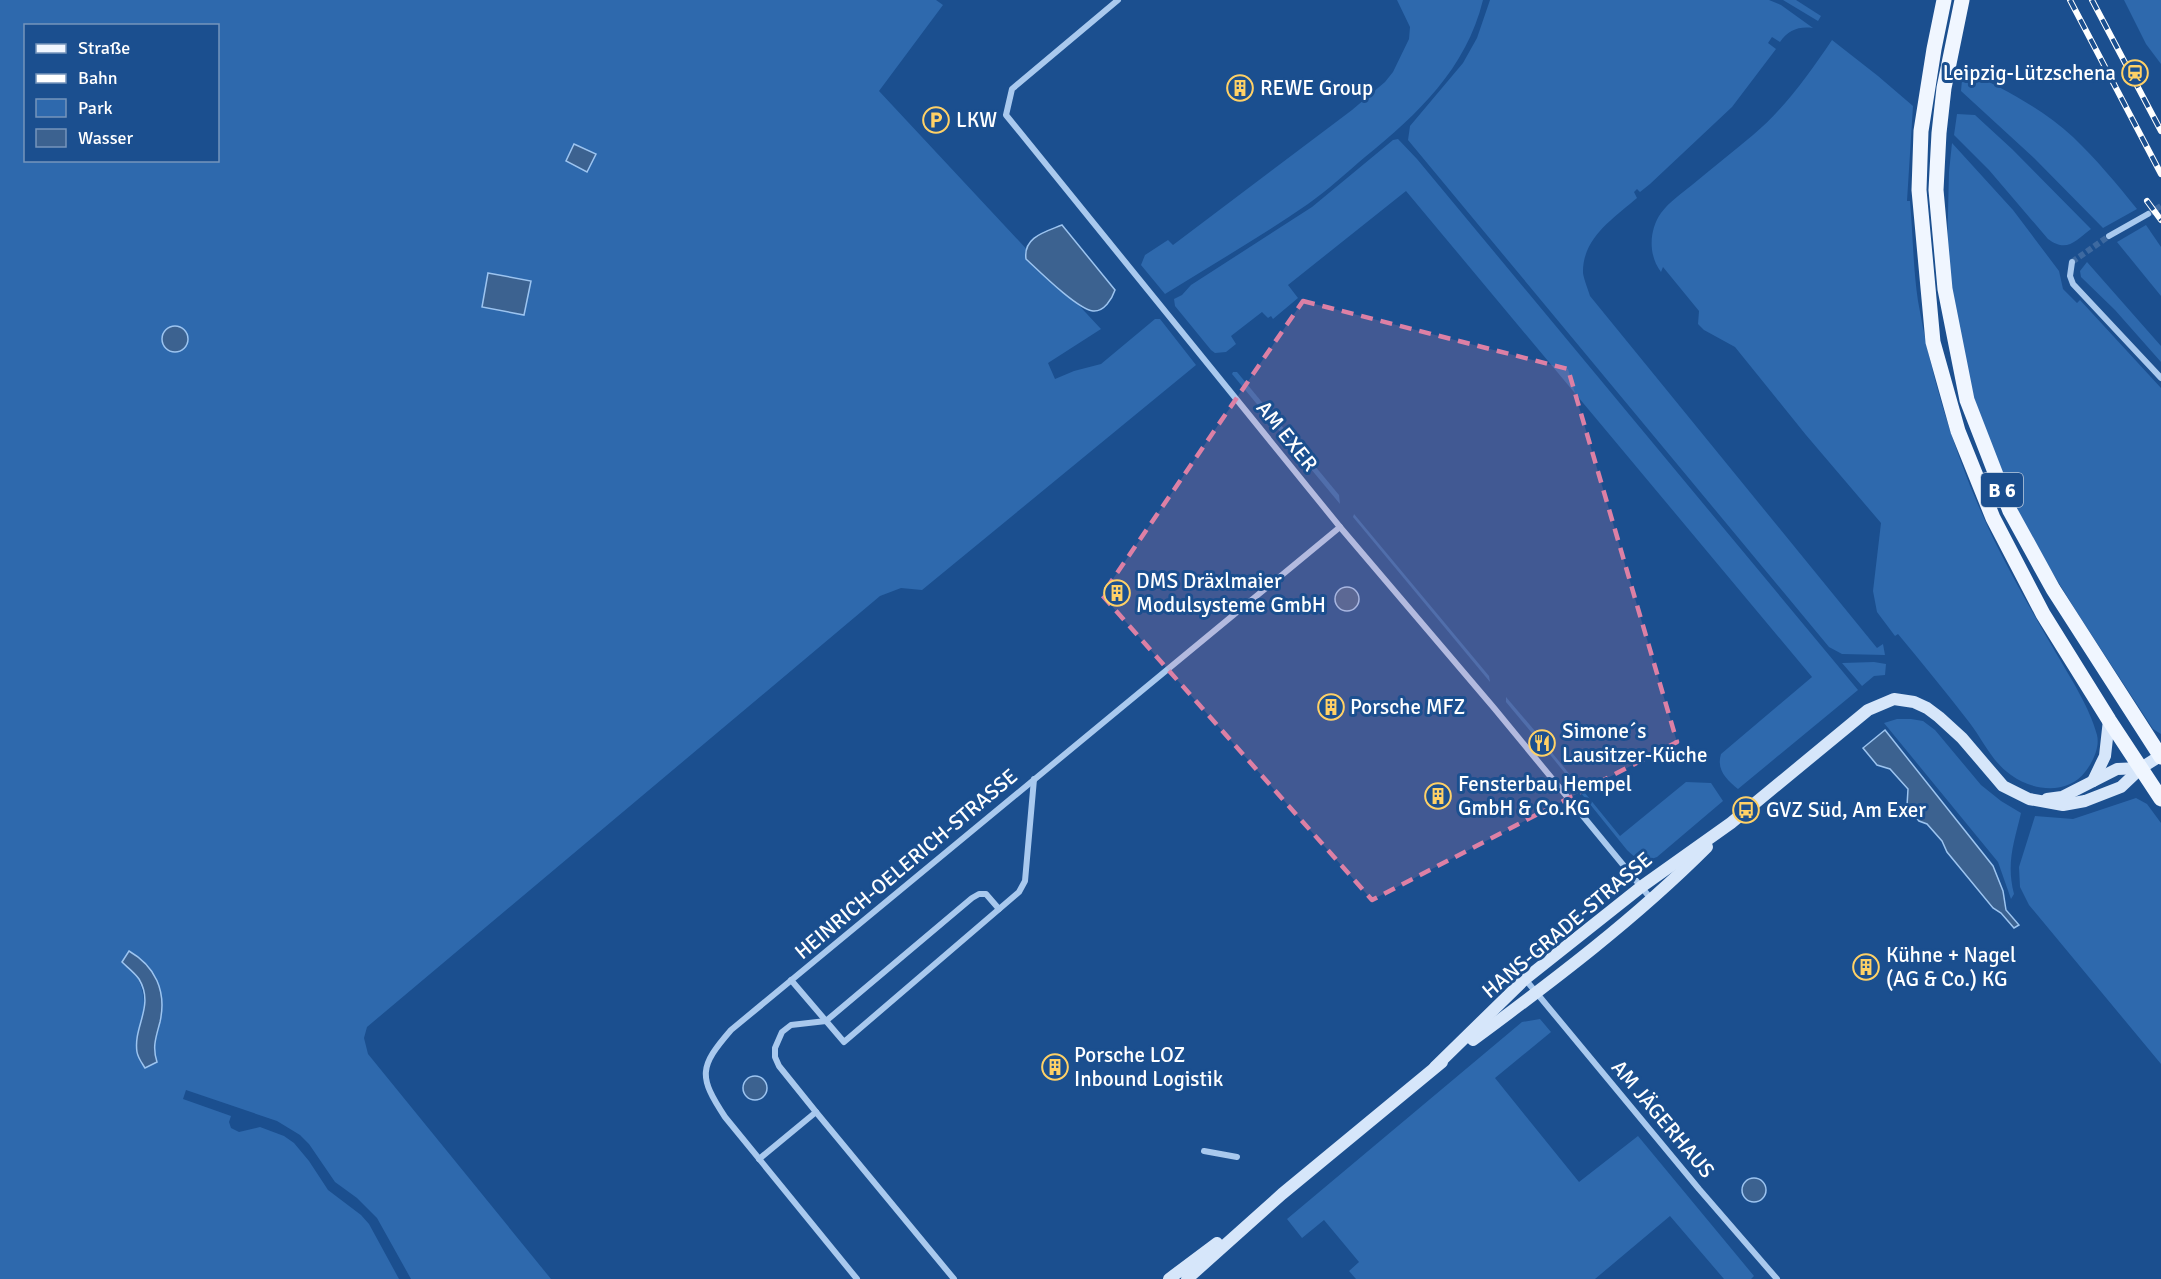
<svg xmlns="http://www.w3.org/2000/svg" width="2161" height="1279" font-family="Signika,sans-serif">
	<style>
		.green { fill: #2e69ad; fill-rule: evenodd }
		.water { fill: #3c6290; stroke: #9cc4f0; stroke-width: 1.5 }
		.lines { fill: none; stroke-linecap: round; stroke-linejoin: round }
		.street-tunnel { stroke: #3d69a0; stroke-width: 6; stroke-dasharray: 6 3; stroke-linecap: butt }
		.street { stroke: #a9c9ee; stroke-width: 6 }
		.secondary { stroke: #d6e6fa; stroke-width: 12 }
		.primary { stroke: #f0f6ff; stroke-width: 15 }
		.rail-casing { stroke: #fff; stroke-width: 6 }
		.rail { stroke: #1b4f8f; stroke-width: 4; stroke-dasharray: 11; stroke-linecap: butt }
		.marked { fill: #dd80a5; fill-opacity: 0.2; stroke: #dd80a5; stroke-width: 4.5; stroke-dasharray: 12 8; stroke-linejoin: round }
		.labels { text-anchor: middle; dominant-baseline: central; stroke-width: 6; stroke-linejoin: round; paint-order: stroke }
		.shield { fill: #1b4f8f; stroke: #bbcadd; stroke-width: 1.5 }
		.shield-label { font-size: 20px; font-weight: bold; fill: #fff }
		.poi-label { font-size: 21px; fill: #fff; stroke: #1b4f8f; text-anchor: start }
		.street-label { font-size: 21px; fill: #fff; stroke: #1b4f8f }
	</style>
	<rect width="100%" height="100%" fill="#1b4f8f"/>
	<!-- green -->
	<g class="green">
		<path d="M 0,0 L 936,0 L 943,5 L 879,91 L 1101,329 L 1048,363 L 1055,379 L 1074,371 L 1101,364 L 1155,319 L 1160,319 L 1196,365 L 922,590 L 901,588 L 880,596 L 367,1027 L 364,1038 L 368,1054 L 551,1279 L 411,1279 L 377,1218 L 357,1198 L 335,1182 L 309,1144 L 300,1135 L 277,1121 L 186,1090 L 183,1099 L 231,1116 L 229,1122 L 231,1128 L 239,1132 L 260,1127 L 284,1136 L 294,1143 L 309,1161 L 328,1190 L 361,1215 L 369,1224 L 399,1279 L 0,1279 ZM 26,26 L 218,26 L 218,160 L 26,160 ZM 176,326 L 183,329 L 187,336 L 185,347 L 162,340 C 163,332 168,327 176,326 ZM 138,978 L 160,1022 C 155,1036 152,1047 156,1062 L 138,1035 C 145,1011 147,1001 138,978 Z"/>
		<path d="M 1397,0 L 1483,0 C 1466,69 1418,114 1365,157 C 1346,173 1328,190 1308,204 C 1262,236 1213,264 1165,294 L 1141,265 L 1145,255 L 1168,240 L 1173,245 L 1352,110 L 1385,82 L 1393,72 L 1409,39 L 1410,27 Z"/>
		<path d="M 1490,0 L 1769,0 L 1781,5 L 1813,28 C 1799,26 1788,30 1780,42 L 1772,37 L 1768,43 L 1776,49 L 1732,107 L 1650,184 L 1640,192 L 1637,189 L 1634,192 L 1637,198 C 1614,218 1582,238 1583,273 C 1584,280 1588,289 1590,296 L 1877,648 L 1883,644 L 1885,655 L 1842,654 L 1829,647 L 1408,140 L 1410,126 L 1463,63 L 1477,38 Z"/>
		<polygon points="1783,0 1796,0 1821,16 1818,21"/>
		<polygon points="2124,0 2161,0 2161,64 2146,44"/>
		<path d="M 1832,40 L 1878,76 L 1913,106 L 1907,201 L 1910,201 C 1913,234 1913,268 1918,301 C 1932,383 1957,462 1993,538 C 2012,577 2034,615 2056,653 C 2070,677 2090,708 2097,735 C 2100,747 2093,762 2085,772 C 2068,795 2032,791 2011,775 C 1992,762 1983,740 1969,722 C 1946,692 1922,663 1898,634 L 1895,636 L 1877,612 L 1873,591 L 1881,523 L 1806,435 L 1735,347 L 1704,330 L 1698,324 L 1699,311 L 1663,267 L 1661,272 C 1648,255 1649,230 1661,213 C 1669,202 1682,193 1692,185 C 1712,168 1733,152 1753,135 C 1784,109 1809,74 1832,40 Z"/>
		<path d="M 1963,69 C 2001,88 2041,107 2073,137 C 2096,159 2117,184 2137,209 L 2103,228 L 2034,158 L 1961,91 Z"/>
		<path d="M 1957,114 L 1975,115 L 2012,149 L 2091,229 C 2075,241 2067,253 2048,239 L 1989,170 L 1954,135 Z"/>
		<path d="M 1398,139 L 1417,159 L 1858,690 L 1738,789 C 1727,780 1716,770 1721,754 L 1812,677 L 1406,191 L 1288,285 L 1298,298 L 1273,319 L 1271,316 L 1268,318 L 1262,312 L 1231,336 L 1236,344 L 1226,352 L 1215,353 L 1211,350 L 1175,306 L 1174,299 L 1182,295 L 1191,285 L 1312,207 L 1393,140 Z"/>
		<polygon points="1952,143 2013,210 2059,271 2063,289 2077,303 2080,300 2161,388 2161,734 2153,729 2078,614 2026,530 1980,421 1956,327 1947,253 1949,172"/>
		<polygon points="2146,225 2161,247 2161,296 2117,242"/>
		<polygon points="2087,262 2161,346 2161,362 2115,310 2081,277 2080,271"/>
		<polygon points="1233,372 1237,372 1339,495 1340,504 1232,374"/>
		<polygon points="1354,514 1489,676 1490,682 1353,517"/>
		<polygon points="1874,662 1886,664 1885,675 1874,676 1862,686 1842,663"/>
		<polygon points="1506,697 1535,731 1538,737 1536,738 1506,702"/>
		<path d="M 1897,719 L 1911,719 L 1923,721 L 1935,730 L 1981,785 L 2001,801 L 2021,813 C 2014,843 2006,863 2014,894 L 2011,899 L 1998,862 L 1884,723 Z"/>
		<path d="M 1549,749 L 1620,836 L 1686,782 L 1711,783 L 1723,801 L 1657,857 C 1643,863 1637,860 1627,850 L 1547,751 Z"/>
		<polygon points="2136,798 2147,804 2161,823 2161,1064 2029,905 2020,887 2019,867 2035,816 2073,819"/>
		<polygon points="1540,1019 1551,1032 1495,1078 1579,1182 1638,1136 1754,1276 1751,1279 1724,1279 1670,1216 1595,1279 1356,1279 1349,1271 1359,1262 1324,1220 1302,1238 1287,1219 1522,1022"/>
	</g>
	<!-- water -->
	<g class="water">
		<polygon points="574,144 596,154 587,172 566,161"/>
		<path d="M 1062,225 L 1115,290 C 1112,299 1104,312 1093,311 C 1077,309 1039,271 1026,259 C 1023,237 1045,232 1062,225 Z"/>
		<polygon points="488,273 531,281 524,315 482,307"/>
		<circle cx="175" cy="339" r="13"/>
		<circle cx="1347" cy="599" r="12"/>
		<polygon points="1885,730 1993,866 2003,891 2006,910 2019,925 2014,928 2001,913 1993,908 1947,852 1942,841 1927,824 1919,821 1907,806 1908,789 1890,769 1877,765 1863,748"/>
		<path d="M 129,951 C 155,966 167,991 160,1022 C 156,1037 152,1047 157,1062 L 145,1068 C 142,1063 138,1058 137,1052 C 133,1026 155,1006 139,979 C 135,973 127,967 122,962 Z"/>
		<circle cx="755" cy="1088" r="12"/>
		<circle cx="1754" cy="1190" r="12"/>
	</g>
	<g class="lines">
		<!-- street-tunnel -->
		<g class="street-tunnel">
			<polyline points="2148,214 2161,206"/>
			<polyline points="2072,262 2109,236"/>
		</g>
		<!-- street -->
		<g class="street">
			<polyline points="1118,0 1012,89 1006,115 1340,527 1494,708 1652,900"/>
			<polyline points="2109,236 2148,214"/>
			<polyline points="2072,262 2070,276 2073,284 2161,378"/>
			<polyline points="1525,979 1699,1189 1777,1279"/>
			<polyline points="791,980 844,1042 1019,892 1025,881 1034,779"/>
			<polyline points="816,1112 779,1066 775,1057 775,1048 782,1032 791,1025 826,1021 972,898 979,894 986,894 999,909"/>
			<polyline points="1204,1151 1237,1157"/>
			<polyline points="759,1159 816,1112 954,1279"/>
			<path d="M 857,1279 L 725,1117 C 698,1076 699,1067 731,1030 L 1340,527"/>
		</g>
		<!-- secondary -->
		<g class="secondary">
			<polyline points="2093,781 2105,756 2109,720"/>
			<polyline points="2047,799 2062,797 2117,769 2141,768"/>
			<path d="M 1473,1040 C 1554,980 1635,919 1707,847"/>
			<polyline points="1435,1067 1525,979 1641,887 1731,823 1868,710 1894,699 1914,702 1927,708 1939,717 1962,738 2003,786 2029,799 2063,805 2085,801 2121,787 2141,768 2160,756"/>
			<polyline points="1169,1279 1217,1243"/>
			<polyline points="1187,1279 1282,1194 1442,1062"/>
		</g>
		<!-- primary -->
		<g class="primary">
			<polyline points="1944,0 1934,49 1921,131 1919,190 1933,342 1958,431 1993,518 2043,614 2109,720 2161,799"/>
			<polyline points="1962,0 1944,88 1939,133 1936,190 1945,289 1967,400 2010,511 2053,589 2161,757"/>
		</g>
		<!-- rail casing -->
		<g class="rail-casing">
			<g id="rail">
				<polyline points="2070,0 2161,174"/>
				<polyline points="2092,0 2161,131"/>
				<polyline points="2147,201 2161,220"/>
			</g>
		</g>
		<!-- rail -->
		<use href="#rail" class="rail"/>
	</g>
	<!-- marked area -->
	<path class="marked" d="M 1303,301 L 1568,369 L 1677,742 L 1372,900 L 1102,595 Z"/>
	<!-- icons -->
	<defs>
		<g id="station-ring" transform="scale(1.35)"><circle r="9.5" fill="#1b4f8f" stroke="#ffd166" stroke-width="1.5"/><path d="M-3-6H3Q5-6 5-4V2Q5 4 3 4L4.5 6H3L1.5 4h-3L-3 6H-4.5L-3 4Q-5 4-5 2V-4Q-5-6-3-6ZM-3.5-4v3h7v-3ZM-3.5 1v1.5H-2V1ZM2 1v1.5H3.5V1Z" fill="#ffd166"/></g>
		<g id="building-ring" transform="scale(1.35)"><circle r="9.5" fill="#1b4f8f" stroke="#ffd166" stroke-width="1.5"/><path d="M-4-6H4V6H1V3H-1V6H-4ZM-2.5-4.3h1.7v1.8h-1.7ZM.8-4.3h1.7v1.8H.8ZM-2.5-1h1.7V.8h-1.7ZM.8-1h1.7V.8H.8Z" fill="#ffd166"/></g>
		<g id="parking-ring" transform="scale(1.35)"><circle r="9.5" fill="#1b4f8f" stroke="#ffd166" stroke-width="1.5"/><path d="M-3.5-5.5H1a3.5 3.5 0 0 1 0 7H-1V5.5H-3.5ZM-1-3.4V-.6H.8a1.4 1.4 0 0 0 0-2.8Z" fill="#ffd166"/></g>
		<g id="restaurant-ring" transform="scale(1.35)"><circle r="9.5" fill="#1b4f8f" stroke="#ffd166" stroke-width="1.5"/><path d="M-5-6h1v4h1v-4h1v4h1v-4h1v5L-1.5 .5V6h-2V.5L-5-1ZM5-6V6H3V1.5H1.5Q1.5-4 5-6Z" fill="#ffd166"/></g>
		<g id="bus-ring" transform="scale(1.35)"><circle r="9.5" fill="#1b4f8f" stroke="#ffd166" stroke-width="1.5"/><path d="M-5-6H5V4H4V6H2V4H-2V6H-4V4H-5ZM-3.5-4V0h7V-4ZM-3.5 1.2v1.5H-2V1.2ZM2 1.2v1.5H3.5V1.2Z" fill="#ffd166"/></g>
	</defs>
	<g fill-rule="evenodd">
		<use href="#station-ring" x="2135" y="73"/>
		<use href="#building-ring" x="1240" y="88"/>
		<use href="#parking-ring" x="936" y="120"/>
		<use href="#building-ring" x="1117" y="593"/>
		<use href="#building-ring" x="1331" y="707"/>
		<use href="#restaurant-ring" x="1542" y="743"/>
		<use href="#building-ring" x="1438" y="796"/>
		<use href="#bus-ring" x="1746" y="810"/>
		<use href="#building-ring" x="1866" y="967"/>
		<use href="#building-ring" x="1055" y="1067"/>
	</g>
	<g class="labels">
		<!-- shield labels -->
		<rect class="shield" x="1981" y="473" width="42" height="34" rx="4.5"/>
		<g class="shield-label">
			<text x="2002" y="490">B 6</text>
		</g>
		<!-- poi labels -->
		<g class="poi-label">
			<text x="2116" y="73" text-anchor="end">Leipzig-Lützschena</text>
			<text x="1260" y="88">REWE Group</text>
			<text x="956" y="120">LKW</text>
			<text x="1136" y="581">DMS Dräxlmaier<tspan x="1136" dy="24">Modulsysteme GmbH</tspan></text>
			<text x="1350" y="707">Porsche MFZ</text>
			<text x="1562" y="731">Simone´s<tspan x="1562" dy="24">Lausitzer-Küche</tspan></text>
			<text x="1458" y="784">Fensterbau Hempel<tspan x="1458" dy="24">GmbH &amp; Co.KG</tspan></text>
			<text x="1766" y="810">GVZ Süd, Am Exer</text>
			<text x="1886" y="955">Kühne + Nagel<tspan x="1886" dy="24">(AG &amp; Co.) KG</tspan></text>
			<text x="1074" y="1055">Porsche LOZ<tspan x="1074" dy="24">Inbound Logistik</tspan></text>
		</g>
		<!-- street labels -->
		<g class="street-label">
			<text transform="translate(1287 436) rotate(51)">AM EXER</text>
			<text transform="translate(906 864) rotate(-40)">HEINRICH-OELERICH-STRASSE</text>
			<text transform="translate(1567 925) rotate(-40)">HANS-GRADE-STRASSE</text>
			<text transform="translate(1663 1119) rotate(50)">AM JÄGERHAUS</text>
		</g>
	</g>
	<!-- legend -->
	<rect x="24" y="24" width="195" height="138" fill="#1b4f8f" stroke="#7695bc" stroke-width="1.5"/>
	<rect x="36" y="44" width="30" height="9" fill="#f0f6ff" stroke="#7695bc" stroke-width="1.5"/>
	<text x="78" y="54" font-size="18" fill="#ffffff">Straße</text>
	<rect x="36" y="74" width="30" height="9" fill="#ffffff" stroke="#7695bc" stroke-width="1.5"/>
	<text x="78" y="84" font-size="18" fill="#ffffff">Bahn</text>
	<rect x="36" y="99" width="30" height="18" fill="#2e69ad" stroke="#7695bc" stroke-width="1.5"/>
	<text x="78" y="114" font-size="18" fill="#ffffff">Park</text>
	<rect x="36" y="129" width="30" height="18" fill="#3c6290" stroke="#7695bc" stroke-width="1.5"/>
	<text x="78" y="144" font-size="18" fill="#ffffff">Wasser</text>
</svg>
